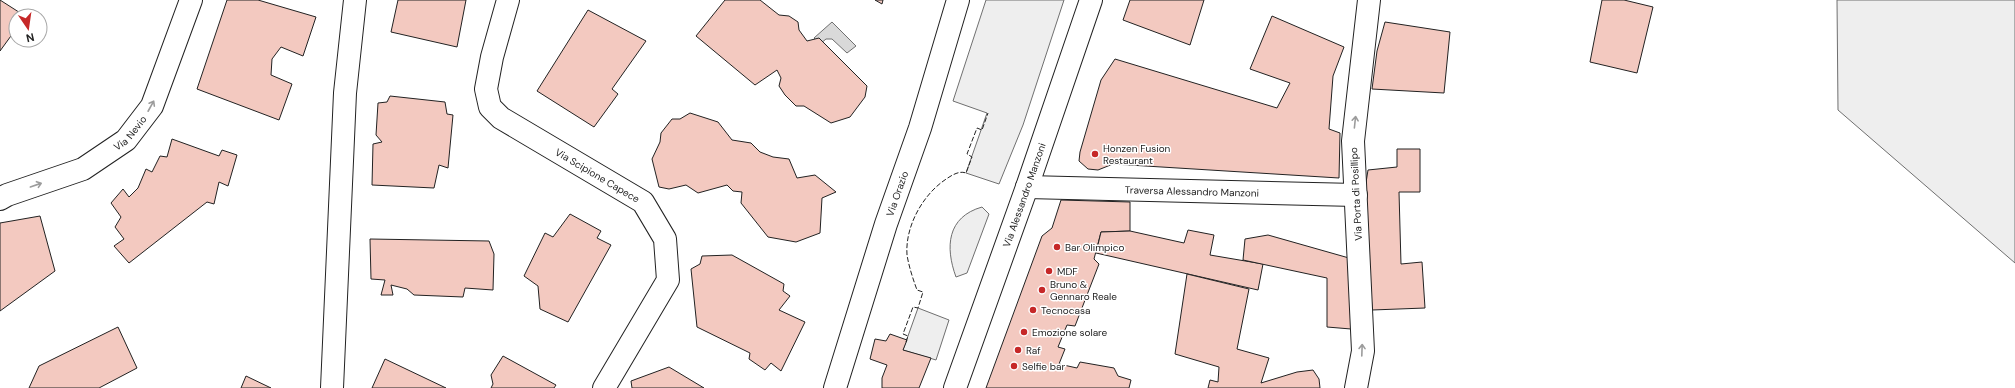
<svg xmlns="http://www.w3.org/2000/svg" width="2015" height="388" font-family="'DM Sans',sans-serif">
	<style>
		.green { fill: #eee; stroke: #6f6f6f }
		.water { fill: #d9d9d9; stroke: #6f6f6f }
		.building { fill: #f3c9c0; stroke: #222 }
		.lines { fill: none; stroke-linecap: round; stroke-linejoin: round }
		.minor-casing { stroke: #222; stroke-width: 24 }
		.minor { stroke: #fff; stroke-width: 22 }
		.fence { stroke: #222; stroke-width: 1; stroke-dasharray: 5 2; stroke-linecap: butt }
		.oneway { stroke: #9c9c9c }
		.poi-dot { fill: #c62828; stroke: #fff; stroke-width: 1.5 }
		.labels { text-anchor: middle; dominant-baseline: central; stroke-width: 3; stroke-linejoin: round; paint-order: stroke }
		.street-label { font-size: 10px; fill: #222; stroke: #fff }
		.poi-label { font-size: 10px; fill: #222; stroke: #fff; text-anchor: start }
	</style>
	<rect width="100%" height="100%" fill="#fff"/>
	<!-- green -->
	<g class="green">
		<polygon points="986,0 1064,0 1023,125 999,184 966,173 987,113 953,101"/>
		<polygon points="1837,0 2015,0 2015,263 1838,110"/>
		<path d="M 982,207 L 989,214 L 967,273 L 956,277 C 945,247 947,217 982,207 Z"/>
		<polygon points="918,308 949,320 936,360 903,350"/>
	</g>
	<!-- water -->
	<polygon class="water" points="832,22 856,46 847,53 832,39 826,39 820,44 814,38"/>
	<!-- building -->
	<g class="building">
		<polygon points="0,0 25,16 16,16 16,29 0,51"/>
		<polygon points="227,0 258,0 316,17 303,56 281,47 272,59 271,75 292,84 279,120 197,89"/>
		<polygon points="398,0 466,0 457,47 391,32"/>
		<polygon points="725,0 760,0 779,15 789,16 798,22 799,30 807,41 819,38 867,86 865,97 850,117 831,123 804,106 796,106 785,95 779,86 781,78 777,70 755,85 696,36"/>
		<polygon points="875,0 883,0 882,4"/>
		<polygon points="1130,0 1204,0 1190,45 1123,20"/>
		<polygon points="1602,0 1624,0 1653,7 1637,73 1590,62"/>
		<polygon points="588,10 646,41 612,89 618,94 594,127 537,91"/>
		<polygon points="1272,16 1344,47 1333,76 1329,129 1340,133 1339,178 1113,164 1098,170 1088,169 1079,161 1080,152 1101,80 1115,59 1277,108 1290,83 1250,69"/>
		<polygon points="1385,22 1450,32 1444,93 1372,89 1377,51"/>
		<polygon points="390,96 445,102 447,114 453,115 448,168 439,165 434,188 372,185 373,144 382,142 376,135 378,103 387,102"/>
		<polygon points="690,113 718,122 732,140 751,143 760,152 773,157 789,159 797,178 815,175 836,192 822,198 820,233 796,242 768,237 741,203 742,192 733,191 727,185 698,193 686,185 669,189 659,187 652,159 660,142 661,133 672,119 680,119"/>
		<polygon points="172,139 219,156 222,150 237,155 228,186 219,182 214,204 207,202 129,263 114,246 124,239 115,227 121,217 111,203 123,189 129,197 138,188 146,169 152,172 160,156 167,157"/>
		<polygon points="1397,149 1420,149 1420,192 1399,192 1401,264 1422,262 1425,308 1372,310 1365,189 1368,170 1397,167"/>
		<polygon points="1061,200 1130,202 1130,231 1101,232 1094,259 1099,264 1075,326 1067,325 1058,347 1065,349 1059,364 1077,368 1080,362 1114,368 1118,376 1131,380 1129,388 986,388 1042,236 1052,228"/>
		<polygon points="570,214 601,231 597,238 611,245 568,322 540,309 538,286 524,276 545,233 553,237"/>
		<polygon points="40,216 55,271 0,311 0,223"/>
		<polygon points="1188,230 1214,235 1210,255 1263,264 1258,290 1096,253 1101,232 1130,231 1184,243"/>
		<polygon points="1268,235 1349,258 1351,329 1327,327 1327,278 1243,260 1245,239"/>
		<polygon points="370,239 489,241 494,254 493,290 465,288 463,297 414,295 407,289 391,285 393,295 381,295 385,280 371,279"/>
		<polygon points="732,255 784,284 783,291 790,296 779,310 805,322 781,371 771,363 765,370 749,359 750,353 697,327 691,269 700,264 702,256"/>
		<polygon points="1187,274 1249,289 1237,349 1269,358 1261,383 1297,372 1313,370 1319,379 1320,388 1208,388 1210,380 1218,382 1219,367 1175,354"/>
		<polygon points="118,327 137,368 99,388 29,388 39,366"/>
		<polygon points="890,334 907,340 903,350 931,358 919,388 882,388 882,378 887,365 870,359 875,339 886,341"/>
		<polygon points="503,356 556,385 554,388 491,388 493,384 491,375"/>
		<polygon points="385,359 446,388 372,388"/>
		<polygon points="669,367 704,388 632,388 631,381"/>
		<polygon points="246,376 271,388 241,388"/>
	</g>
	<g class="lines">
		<!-- minor casing -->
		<g class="minor-casing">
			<g id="minor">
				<path id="s1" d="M 508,0 L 492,57 L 486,89 L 490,107 L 501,118 L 643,202 L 665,239 L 668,280 L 604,388"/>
				<path id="s2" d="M 1027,187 L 1356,195"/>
				<path id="s3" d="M 0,199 L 7,195 L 83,169 L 126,140 L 152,106 L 191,0"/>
				<polyline points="332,388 345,93 355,0"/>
				<path id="s4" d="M 835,388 L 886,224 L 920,128 L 958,0"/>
				<path id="s5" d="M 955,388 L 1027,187 L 1091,0"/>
				<polyline points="1356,388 1363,351 1353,141 1369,0"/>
			</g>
		</g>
		<!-- minor -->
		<use href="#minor" class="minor"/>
		<!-- fence -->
		<path class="fence" d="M 906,342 L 908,336 L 903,334 L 913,307 L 918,308 L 923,292 L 917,290 C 913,279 909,267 907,255 C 905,228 921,198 942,182 C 949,177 958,170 966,173 L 972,157 L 967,154 L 977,128 L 982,130 L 988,113"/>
	</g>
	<!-- one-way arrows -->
	<defs><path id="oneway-shaft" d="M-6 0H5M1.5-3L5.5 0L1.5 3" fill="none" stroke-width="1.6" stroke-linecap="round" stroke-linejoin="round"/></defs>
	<g class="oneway">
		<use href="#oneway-shaft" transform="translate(151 106) rotate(-61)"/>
		<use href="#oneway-shaft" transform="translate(1355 122) rotate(-84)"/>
		<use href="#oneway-shaft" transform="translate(36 185) rotate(-19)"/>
		<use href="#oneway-shaft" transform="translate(1362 350) rotate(-88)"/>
	</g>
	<!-- markers -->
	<g class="poi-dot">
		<circle cx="1095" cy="154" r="4"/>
		<circle cx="1057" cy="247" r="4"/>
		<circle cx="1049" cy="271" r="4"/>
		<circle cx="1042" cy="290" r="4"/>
		<circle cx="1033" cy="310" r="4"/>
		<circle cx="1024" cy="332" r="4"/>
		<circle cx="1018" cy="350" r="4"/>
		<circle cx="1014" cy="366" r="4"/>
	</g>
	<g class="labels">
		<!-- street labels -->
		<g class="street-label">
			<text stroke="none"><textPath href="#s3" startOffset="148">Via Nevio</textPath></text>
			<text stroke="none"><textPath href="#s1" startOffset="238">Via Scipione Capece</textPath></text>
			<text stroke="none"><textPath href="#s2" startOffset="165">Traversa Alessandro Manzoni</textPath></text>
			<text stroke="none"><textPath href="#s4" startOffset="204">Via Orazio</textPath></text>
			<text stroke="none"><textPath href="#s5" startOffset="205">Via Alessandro Manzoni</textPath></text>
			<text transform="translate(1356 194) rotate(-93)">Via Porta di Posillipo</text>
		</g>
		<!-- poi labels -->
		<g class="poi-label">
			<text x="1103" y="148">Honzen Fusion<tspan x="1103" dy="12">Restaurant</tspan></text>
			<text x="1065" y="247">Bar Olimpico</text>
			<text x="1057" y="271">MDF</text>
			<text x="1050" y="284">Bruno &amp;<tspan x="1050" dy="12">Gennaro Reale</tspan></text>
			<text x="1041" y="310">Tecnocasa</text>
			<text x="1032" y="332">Emozione solare</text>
			<text x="1026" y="350">Raf</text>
			<text x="1022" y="366">Selfie bar</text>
		</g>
	</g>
	<!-- north arrow -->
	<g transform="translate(28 28) rotate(167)"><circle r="19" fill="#ffffff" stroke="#a7a7a7"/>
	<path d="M0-3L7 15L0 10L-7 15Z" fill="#c62828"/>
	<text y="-6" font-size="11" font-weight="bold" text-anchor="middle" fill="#222222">N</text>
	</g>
</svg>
